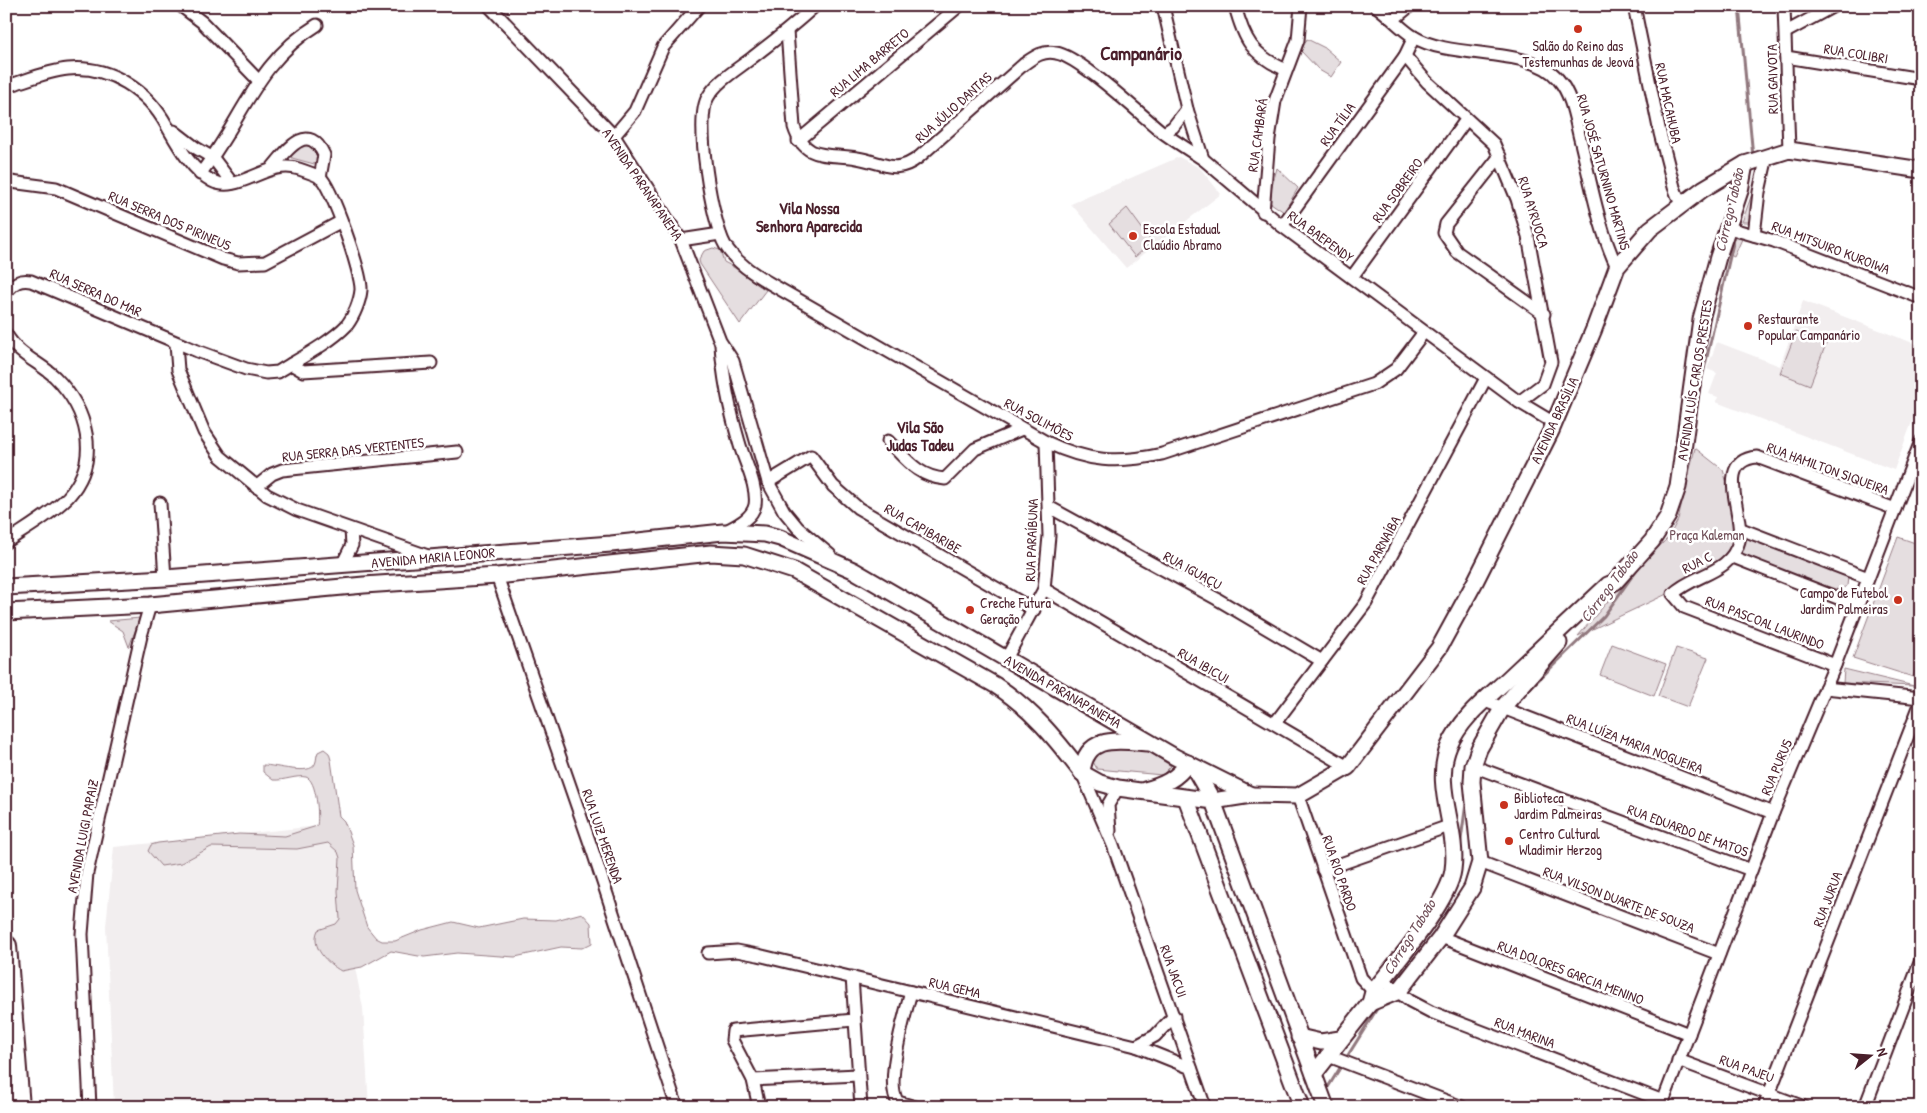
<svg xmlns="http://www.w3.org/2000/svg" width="1927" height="1113" font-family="'Patrick Hand',sans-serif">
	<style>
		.built { fill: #f2eeef }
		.green { fill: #e5dee0; stroke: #987e86 }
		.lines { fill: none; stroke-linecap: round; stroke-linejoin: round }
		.stream { stroke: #91787e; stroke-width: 3 }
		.street-casing { stroke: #4a1f2b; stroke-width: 15 }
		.secondary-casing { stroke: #4a1f2b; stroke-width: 19 }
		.highway-casing { stroke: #4a1f2b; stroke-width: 24 }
		.street { stroke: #fff; stroke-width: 11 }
		.secondary { stroke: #fff; stroke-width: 15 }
		.highway { stroke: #fff; stroke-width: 20 }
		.poi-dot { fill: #c8321e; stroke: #fff; stroke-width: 2 }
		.labels { text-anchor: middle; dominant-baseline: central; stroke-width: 5; stroke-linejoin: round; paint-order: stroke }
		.poi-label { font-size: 14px; fill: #4a1f2b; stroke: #fff; text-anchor: start }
		.street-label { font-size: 14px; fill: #4a1f2b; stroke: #fff }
		.park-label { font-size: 14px; fill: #714f58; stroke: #fff }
		.water-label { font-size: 15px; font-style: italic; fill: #74535c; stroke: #fff }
		.quarter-label { font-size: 16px; font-weight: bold; fill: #4a1f2b; stroke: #fff }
		.district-label { font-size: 19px; font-weight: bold; fill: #4a1f2b; stroke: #fff }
	</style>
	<rect width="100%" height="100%" fill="#fff"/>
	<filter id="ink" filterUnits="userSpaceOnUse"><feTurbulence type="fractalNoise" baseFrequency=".02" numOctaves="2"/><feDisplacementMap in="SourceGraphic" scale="10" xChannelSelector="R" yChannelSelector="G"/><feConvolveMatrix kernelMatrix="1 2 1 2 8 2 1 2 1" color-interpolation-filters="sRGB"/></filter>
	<g filter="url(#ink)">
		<!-- built -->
		<g class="built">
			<polygon points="1179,157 1200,168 1221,194 1126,268 1071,204"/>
			<polygon points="1803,301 1921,346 1921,398 1894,470 1716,402 1718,397 1709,394 1717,373 1707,369 1717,342 1780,366"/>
			<polygon points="337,824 351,947 363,1008 369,1107 114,1107 106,926 114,847"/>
		</g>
		<!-- green -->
		<g class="green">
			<polygon points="1307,39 1325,48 1341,62 1331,77 1319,70 1301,51"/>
			<polygon points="302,142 312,144 321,161 314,164 292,158 289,152"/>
			<polygon points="1277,168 1298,188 1284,212 1268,201"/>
			<polygon points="1753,191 1750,222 1742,222"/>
			<polygon points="1127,208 1152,242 1135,257 1109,224"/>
			<polygon points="1734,237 1742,239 1734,257 1728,254"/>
			<path d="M 713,248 L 720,250 L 724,262 C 739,269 751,281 766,290 L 740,324 L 700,264 L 699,260 L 704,251 Z"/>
			<polygon points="1796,332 1826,344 1810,385 1780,373"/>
			<polygon points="1695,448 1723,470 1741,529 1848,577 1847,586 1839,590 1733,557 1709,574 1578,636 1633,572 1668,538 1678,520"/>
			<polygon points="1898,537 1921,545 1921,655 1913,677 1853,658"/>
			<polygon points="140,618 129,647 123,631 108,621"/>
			<polygon points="1612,644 1666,664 1654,696 1600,675"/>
			<polygon points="1676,648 1708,658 1688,707 1658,696"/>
			<polygon points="1844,669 1914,686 1843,683"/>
			<polygon points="1116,743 1143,748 1171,766 1162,775 1097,769 1091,758 1097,751"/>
			<path d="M 324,749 L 329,753 L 331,760 L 339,816 L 344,821 L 353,845 L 355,890 L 367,927 L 376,938 L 382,941 L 395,941 L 422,930 L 453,922 L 479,928 L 523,919 L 556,920 L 582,913 L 591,923 L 592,943 L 582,948 L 561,947 L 515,957 L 457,953 L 424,957 L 391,951 L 362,967 L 341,971 C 327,963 310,947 318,930 L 336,924 L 340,919 L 338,891 L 340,858 L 338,852 L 328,843 L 297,849 L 211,847 L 181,863 L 161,866 L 148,851 L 151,845 L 158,843 L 239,834 L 285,836 L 317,826 C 319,817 317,780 306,777 C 296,775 284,781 273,780 L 263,772 L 263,765 C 275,765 310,776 315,764 C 317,760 316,756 318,752 Z"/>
		</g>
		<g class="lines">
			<!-- stream -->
			<g class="stream">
				<polyline points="1739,6 1753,157"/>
				<polyline points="1698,396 1739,217"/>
				<polyline points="1517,701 1604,616 1640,565"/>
				<polyline points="1460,847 1467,796"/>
				<polyline points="1393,984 1408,960"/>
				<polyline points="1325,1092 1380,1004"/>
			</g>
			<!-- street casing -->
			<g class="street-casing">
				<g id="street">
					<polyline points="181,6 202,22 258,80"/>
					<polyline points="489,6 614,136 681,240 720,341 733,361 768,482 784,511 798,528 830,555"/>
					<path d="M 815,6 C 795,24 774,41 753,57 C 738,69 718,80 708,97 C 694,119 712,223 725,245 C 735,262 754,274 771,284 L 1046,442 C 1088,462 1117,464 1162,454 L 1374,384 L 1396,369 L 1424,332"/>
					<polyline points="1163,6 1187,109 1203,159 1282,226 1519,402 1554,423"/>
					<path d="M 1235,6 C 1244,40 1252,55 1286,70"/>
					<path d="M 1376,6 C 1389,15 1401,29 1414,37 C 1451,60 1531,46 1558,79 C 1572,95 1575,119 1580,139 C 1591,182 1598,227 1617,267"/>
					<polyline points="1634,6 1660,133 1674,187 1681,205"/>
					<polyline points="1784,6 1789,150"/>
					<polyline points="1394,19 1410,6"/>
					<path d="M 787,31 L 794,127 C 805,162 828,153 857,158 C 883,162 895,176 919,157 L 1024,64 C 1034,57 1043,50 1056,53 C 1079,56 1140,114 1161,131 C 1174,141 1189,150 1203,159"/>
					<polyline points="1786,32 1834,6"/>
					<polyline points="1405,56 1427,82 1494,144 1517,199 1528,236 1551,362 1543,384 1519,402"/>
					<polyline points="1786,57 1921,79"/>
					<polyline points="174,131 196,148 213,158 232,183"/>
					<polyline points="1164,133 1173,127 1187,109"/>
					<polyline points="614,136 635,111 663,47 699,6"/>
					<polyline points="798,141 959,6"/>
					<polyline points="1500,156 1446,224 1444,233 1457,252 1544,314"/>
					<path d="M 272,168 C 286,151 308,120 324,155 L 320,178"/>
					<path d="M 200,174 C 242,121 256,62 317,25"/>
					<polyline points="11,182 56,188 223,259 238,263 265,262 340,222"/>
					<polyline points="1263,212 1269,139 1275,101 1298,40 1301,6"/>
					<polyline points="1282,226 1405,56 1414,37"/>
					<polyline points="1729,228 1774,241 1921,298"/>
					<polyline points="1754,235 1759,192 1767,156"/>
					<polyline points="681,240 720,234"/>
					<polyline points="1352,277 1466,120"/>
					<path d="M 6,292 C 14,283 19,279 31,281 L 197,351 L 246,369 L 266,373 L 278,372 C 299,359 331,342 347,325 C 354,316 360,301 361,290 C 362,274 332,187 320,177 C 314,174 305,171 299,169 C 268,158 239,195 212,181 C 192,171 178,145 167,126 C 148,91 110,65 68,69 C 49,71 32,78 14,84"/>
					<path d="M 6,334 C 18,355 39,362 55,377 C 87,409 102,459 68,497 C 50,515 27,528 6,542"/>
					<polyline points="176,344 178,370 204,432 220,456 267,495 297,510 428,556"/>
					<path d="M 721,345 C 723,378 730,411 739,442 C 744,461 758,486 755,505 C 752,519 735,526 724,532"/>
					<polyline points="291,364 303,371 431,363"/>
					<path d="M 888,441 C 906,459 918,477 945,479 L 975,449 L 1022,429"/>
					<polyline points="768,482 811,456 833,486 858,508 1034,610"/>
					<polyline points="256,487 272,474 282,470 457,452"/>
					<polyline points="160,503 165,578"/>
					<polyline points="1049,507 1217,599 1322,661"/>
					<polyline points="1741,529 1868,578"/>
					<polyline points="1733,557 1858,606"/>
					<polyline points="342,565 352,545 351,530"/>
					<polyline points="497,576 593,852 677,1107"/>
					<polyline points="1044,589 1348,767"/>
					<polyline points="1006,659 1044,589 1049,536 1046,442"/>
					<path d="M 1835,665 L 1684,607 L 1673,594 C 1693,574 1731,574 1739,541 C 1745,514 1713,461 1757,457 L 1895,509"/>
					<polyline points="1825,688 1921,698"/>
					<polyline points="1485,701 1773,813"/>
					<polyline points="1275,723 1366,603 1486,378"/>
					<polyline points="1473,766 1751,870"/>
					<polyline points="1082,773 1113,845 1205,1107"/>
					<polyline points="1298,796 1361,978 1378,996"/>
					<polyline points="1110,831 1108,805 1118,788"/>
					<polyline points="1480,862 1719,954"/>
					<polyline points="1323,870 1449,826"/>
					<polyline points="1441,937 1689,1034"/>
					<polyline points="708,953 737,951 758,955 1136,1046 1191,1068"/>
					<polyline points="852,977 861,1107"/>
					<polyline points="1383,980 1410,1001 1431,1012 1663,1101"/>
					<path d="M 911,992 C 905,1014 884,1085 898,1102 L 915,1107"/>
					<polyline points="1136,1046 1155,1036 1174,1016"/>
					<polyline points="1326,1055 1462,1107"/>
					<polyline points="1678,1060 1804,1107"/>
					<polyline points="753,1080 858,1075"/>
					<polyline points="90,1107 82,934 87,873 141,636 150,605"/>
					<polyline points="759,1107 753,1080 732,1040 733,1031 854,1020"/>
					<polyline points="1661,1107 1773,813 1835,665 1921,441"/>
					<polyline points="1764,1107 1921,702"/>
					<polyline points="1865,1107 1921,960"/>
				</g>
			</g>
			<!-- secondary casing -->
			<g class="secondary-casing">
				<g id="secondary">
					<polyline points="6,587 165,578 611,544 723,532 765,534 780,538 853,570 1175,757 1251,795"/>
					<path d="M 6,612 L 150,605 L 364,585 L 497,576 L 711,553 L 744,555 L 794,571 L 995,685 C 1031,708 1056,739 1082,773 L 1100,783 L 1118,788 L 1213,801 L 1251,795 L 1298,796 L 1348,767 L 1439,648 L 1475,582 L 1551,431 L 1594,329 L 1617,267 L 1650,229 L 1703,189 L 1745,164 L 1789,150 L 1921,170"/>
					<polyline points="1194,768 1213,801 1326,1107"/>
					<path d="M 1082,773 C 1085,733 1120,741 1148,743"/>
					<path d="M 1145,790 C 1163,785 1177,779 1188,763"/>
					<polyline points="1186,798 1302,1107"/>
					<polyline points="1370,1003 1399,991 1441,937 1472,888 1480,862 1472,782 1473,766 1479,749 1503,707 1559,643"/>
					<polyline points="1299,1037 1321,1042 1340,1039"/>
					<path d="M 1314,1074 L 1370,1003 L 1373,992 C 1394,965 1449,902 1453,870 C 1459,829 1432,786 1449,746 C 1462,716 1488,698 1511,676 C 1543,646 1576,615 1608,585 L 1615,582 L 1652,541 L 1668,516 L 1678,487 L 1701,319 L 1718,257 L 1740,191 L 1745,164"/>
				</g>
			</g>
			<!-- highway casing -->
			<g class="highway-casing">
				<polyline id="highway" points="6,946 19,1107"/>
			</g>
			<!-- street -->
			<use href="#street" class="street"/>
			<!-- secondary -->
			<use href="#secondary" class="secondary"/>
			<!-- highway -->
			<use href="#highway" class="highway"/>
		</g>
	</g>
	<!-- markers -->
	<g class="poi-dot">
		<circle cx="1578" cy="29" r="5"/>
		<circle cx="1133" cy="236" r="5"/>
		<circle cx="1748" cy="326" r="5"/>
		<circle cx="1898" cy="600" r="5"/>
		<circle cx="970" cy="610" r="5"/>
		<circle cx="1504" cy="805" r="5"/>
		<circle cx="1509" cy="841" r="5"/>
	</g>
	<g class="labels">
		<!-- poi labels -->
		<g class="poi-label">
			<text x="1578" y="45" text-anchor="middle">Salão do Reino das<tspan x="1578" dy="16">Testemunhas de Jeová</tspan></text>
			<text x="1143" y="228">Escola Estadual<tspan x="1143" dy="16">Claúdio Abramo</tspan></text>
			<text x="1758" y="318">Restaurante<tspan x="1758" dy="16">Popular Campanário</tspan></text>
			<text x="1888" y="592" text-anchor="end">Campo de Futebol<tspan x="1888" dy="16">Jardim Palmeiras</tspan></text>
			<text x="980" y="602">Creche Futura<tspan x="980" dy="16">Geração</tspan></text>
			<text x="1514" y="797">Biblioteca<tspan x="1514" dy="16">Jardim Palmeiras</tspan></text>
			<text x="1519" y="833">Centro Cultural<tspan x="1519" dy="16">Wladimir Herzog</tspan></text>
		</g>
		<!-- street labels -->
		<g class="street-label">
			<text transform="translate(1856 53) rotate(9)">RUA COLIBRI</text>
			<text transform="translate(869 62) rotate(-40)">RUA LIMA BARRETO</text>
			<text transform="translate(1772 79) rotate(-91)">RUA GAIVOTA</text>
			<text transform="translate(1669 103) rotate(78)">RUA MACAHUBA</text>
			<text transform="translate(953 107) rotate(-42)">RUA JÚLIO DANTAS</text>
			<text transform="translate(1337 124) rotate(-54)">RUA TÍLIA</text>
			<text transform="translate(1257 135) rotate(-82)">RUA CAMBARÁ</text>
			<text transform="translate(1604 172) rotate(74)">RUA JOSÉ SATURNINO MARTINS</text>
			<text transform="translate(643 184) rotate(56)">AVENIDA PARANAPANEMA</text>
			<text transform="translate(1397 190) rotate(-54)">RUA SOBREIRO</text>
			<text transform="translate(1534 212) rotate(73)">RUA AYRUOCA</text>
			<text transform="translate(170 220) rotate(23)">RUA SERRA DOS PIRINEUS</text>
			<text transform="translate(1321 236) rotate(36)">RUA BAEPENDY</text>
			<text transform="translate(1831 247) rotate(21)">RUA MITSUIRO KUROIWA</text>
			<text transform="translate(96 292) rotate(24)">RUA SERRA DO MAR</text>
			<text transform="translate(1694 380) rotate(-81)">AVENIDA LUÍS CARLOS PRESTES</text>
			<text transform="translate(1039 419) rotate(28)">RUA SOLIMÕES</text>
			<text transform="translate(1554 420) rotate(-65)">AVENIDA BRASÍLIA</text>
			<text transform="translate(353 449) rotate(-6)">RUA SERRA DAS VERTENTES</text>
			<text transform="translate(1828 468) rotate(20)">RUA HAMILTON SIQUEIRA</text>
			<text transform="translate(923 528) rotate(30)">RUA CAPIBARIBE</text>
			<text transform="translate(1031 540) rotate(-88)">RUA PARAÍBUNA</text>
			<text transform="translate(1378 550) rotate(-61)">RUA PARNAÍBA</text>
			<text transform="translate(433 557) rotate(-5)">AVENIDA MARIA LEONOR</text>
			<text transform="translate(1697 562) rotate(-27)">RUA C</text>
			<text transform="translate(1193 570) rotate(29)">RUA IGUAÇU</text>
			<text transform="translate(1765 622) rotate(21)">RUA PASCOAL LAURINDO</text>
			<text transform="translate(1204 665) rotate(30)">RUA IBICUI</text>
			<text transform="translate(1063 691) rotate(30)">AVENIDA PARANAPANEMA</text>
			<text transform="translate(1635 743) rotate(21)">RUA LUÍZA MARIA NOGUEIRA</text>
			<text transform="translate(1776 767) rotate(-67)">RUA PURUS</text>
			<text transform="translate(1688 830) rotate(20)">RUA EDUARDO DE MATOS</text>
			<text transform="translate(82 836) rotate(-79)">AVENIDA LUIGI PAPAIZ</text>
			<text transform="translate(603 836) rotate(71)">RUA LUIZ MERENDA</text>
			<text transform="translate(1340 873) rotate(71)">RUA RIO PARDO</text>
			<text transform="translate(1619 899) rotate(21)">RUA VILSON DUARTE DE SOUZA</text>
			<text transform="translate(1827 899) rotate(-69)">RUA JURUA</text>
			<text transform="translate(1174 971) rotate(70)">RUA JACUI</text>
			<text transform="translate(1571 972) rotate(21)">RUA DOLORES GARCIA MENINO</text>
			<text transform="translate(955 987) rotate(13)">RUA GEMA</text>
			<text transform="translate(1525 1032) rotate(21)">RUA MARINA</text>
			<text transform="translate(1747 1068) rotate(20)">RUA PAJEU</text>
		</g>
		<!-- park labels -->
		<g class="park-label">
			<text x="1707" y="534">Praça Kaleman</text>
		</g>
		<!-- water labels -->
		<g class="water-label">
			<text transform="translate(1729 210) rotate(-77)">Córrego Taboão</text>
			<text transform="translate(1609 586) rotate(-53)">Córrego Taboão</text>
			<text transform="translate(1409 937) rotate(-58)">Córrego Taboão</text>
		</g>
		<!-- quarter labels -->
		<g class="quarter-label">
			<text x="809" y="208">Vila Nossa<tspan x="809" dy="18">Senhora Aparecida</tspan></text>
			<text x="920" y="427">Vila São<tspan x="920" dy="18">Judas Tadeu</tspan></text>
		</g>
		<!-- district labels -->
		<g class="district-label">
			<text x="1141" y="53">Campanário</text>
		</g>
	</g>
	<!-- margin -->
	<rect width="1927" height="1113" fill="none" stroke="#fff" stroke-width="25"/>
	<rect x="12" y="12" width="1902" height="1088" fill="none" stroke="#4a1f2b" stroke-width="2" filter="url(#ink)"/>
	<!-- north arrow -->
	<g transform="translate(1870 1056) rotate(73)" stroke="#ffffff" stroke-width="4" paint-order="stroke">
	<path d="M0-4L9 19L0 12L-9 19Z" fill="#4a1f2b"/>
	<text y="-8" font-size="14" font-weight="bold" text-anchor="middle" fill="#4a1f2b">N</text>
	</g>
</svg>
